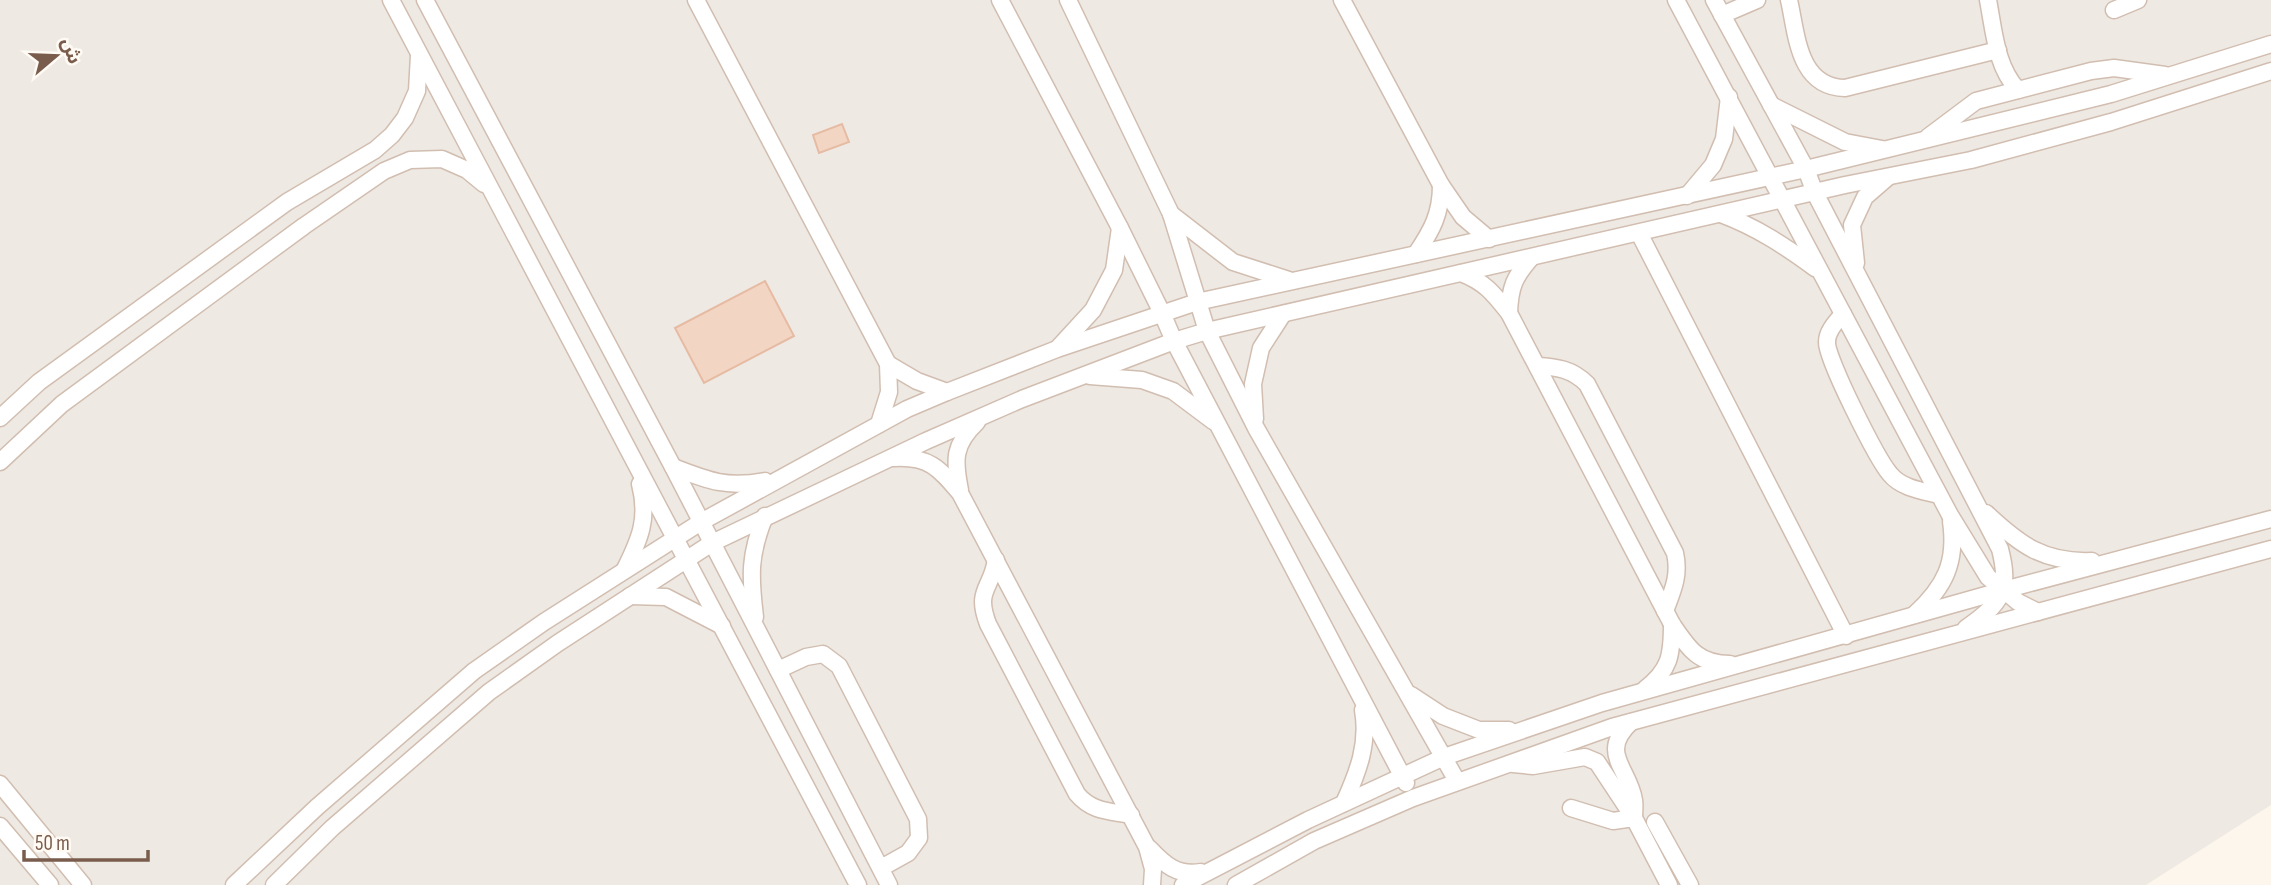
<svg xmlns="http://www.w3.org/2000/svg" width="2271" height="885" font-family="'Sofia Sans Condensed','Noto Sans Arabic',sans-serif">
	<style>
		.industrial { fill: #efe9e4 }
		.building { fill: #f3d5c3; stroke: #e6bba3; stroke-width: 2 }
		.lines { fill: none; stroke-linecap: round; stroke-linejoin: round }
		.minor-casing { stroke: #d1beb0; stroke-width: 19 }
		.minor { stroke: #fff; stroke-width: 16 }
	</style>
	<rect width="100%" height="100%" fill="#fdf6ec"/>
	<!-- industrial -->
	<polygon class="industrial" points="0,0 2271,0 2271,805 2146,885 0,885"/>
	<!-- building -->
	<g class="building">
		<polygon points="842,124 849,142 819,153 813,135"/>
		<polygon points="765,281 794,336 704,383 675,328"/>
	</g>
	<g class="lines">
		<!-- minor casing -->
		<g class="minor-casing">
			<g id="minor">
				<polyline points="391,0 858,885"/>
				<polyline points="425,0 673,467 889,885"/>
				<polyline points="696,0 888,364 889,392 879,424"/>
				<polyline points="1000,0 1120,228 1162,313 1174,341 1406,783"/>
				<polyline points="1068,0 1171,214 1207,331 1256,428 1457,781"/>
				<polyline points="1342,0 1441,185 1463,217 1489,239"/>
				<polyline points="1676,0 1950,515 1988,577 2018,602 2038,612"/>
				<path d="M 1714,0 L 1806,169 L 1815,193 L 2000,549 C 2011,591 2001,604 1966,628"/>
				<path d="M 1789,0 C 1797,35 1798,87 1845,88 L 1998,50"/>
				<path d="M 1988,0 C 1994,31 1996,67 2018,90"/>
				<polyline points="2114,10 2138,0"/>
				<polyline points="1722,15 1757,0"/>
				<polyline points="1771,105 1845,142 1882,149"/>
				<polyline points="1928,137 1976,101 2091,71 2114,68 2165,75"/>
				<polyline points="1687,196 1713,165 1724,139 1729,97"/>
				<polyline points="1171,214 1233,262 1289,280"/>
				<path d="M 1721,214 C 1756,227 1785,246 1815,268"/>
				<polyline points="1639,233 1846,636"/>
				<path d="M 1416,254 C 1432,230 1441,214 1441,185"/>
				<polyline points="1856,263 1852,225 1865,197 1888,177"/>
				<path d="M 1461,273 C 1485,282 1494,294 1509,313 L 1672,624 C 1689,649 1698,664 1730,664"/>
				<path d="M 1509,313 C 1510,287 1514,277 1532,257"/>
				<path d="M 1843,314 C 1836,322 1827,331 1827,342 C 1826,358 1877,459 1890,474 C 1901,488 1923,491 1939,495"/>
				<polyline points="1059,347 1093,310 1114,270 1120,228"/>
				<polyline points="888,364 917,381 947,392"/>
				<path d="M 1537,366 C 1557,367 1572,369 1587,384 L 1675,553 C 1680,575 1673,590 1665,611"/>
				<polyline points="1090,376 1142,380 1173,391 1213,421"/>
				<polyline points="0,418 39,382 287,202 375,150 392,135 405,118 417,91 419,55"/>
				<polyline points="1255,419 1253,384 1261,348 1283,314"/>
				<path d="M 894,458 C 929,456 939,468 960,493 L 1147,847 L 1153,869 L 1152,885"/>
				<polyline points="0,462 62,404 304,226 384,171 410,160 442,159 467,170 484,184"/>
				<path d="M 673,467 C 709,481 726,488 765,481"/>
				<path d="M 960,490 C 954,460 953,445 977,422"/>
				<path d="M 1986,513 C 2020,545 2044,563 2092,561"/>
				<path d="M 996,560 C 991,590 975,590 988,624 L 1077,794 C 1092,812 1110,811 1131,815"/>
				<path d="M 625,569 C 640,539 649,518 640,484"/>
				<polyline points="630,596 666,597 722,626"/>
				<path d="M 1914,615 C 1945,587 1957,562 1951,521"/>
				<path d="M 755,617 C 750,576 749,555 765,516"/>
				<polyline points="778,670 806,657 823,654 839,666 918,819 919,838 908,853 881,868"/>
				<path d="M 1645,689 C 1670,670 1672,655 1672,624"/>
				<polyline points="1411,695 1443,716 1479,730 1509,730"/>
				<path d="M 1513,764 L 1533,766 L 1585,757 L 1597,762 L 1634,818 C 1634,812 1635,806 1634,800 C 1629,768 1598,753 1631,722"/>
				<polyline points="0,784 83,885"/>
				<path d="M 1344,803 C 1358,772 1369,744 1363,710"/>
				<polyline points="1571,808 1613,821 1634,818 1669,885"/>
				<polyline points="1655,822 1690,885"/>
				<polyline points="0,826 50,885"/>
				<path d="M 1149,848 C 1165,865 1177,876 1201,872"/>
				<polyline points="234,885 317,807 474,671 544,622 701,522 907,409 947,392 1057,349 1197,302 1806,169 2111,94 2271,44"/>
				<polyline points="274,885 332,828 489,692 558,643 712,543 926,441 1022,399 1174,341 1207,331 1845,185 1971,160 2111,122 2271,71"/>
				<polyline points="1183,885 1308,820 1444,757 1602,703 2004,590 2271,519"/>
				<polyline points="1236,885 1314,841 1413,798 1612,727 2271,549"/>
			</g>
		</g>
		<!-- minor -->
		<use href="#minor" class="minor"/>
	</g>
	<!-- north arrow -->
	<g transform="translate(56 56) rotate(71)" stroke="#fffaf3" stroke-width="5" paint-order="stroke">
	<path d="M0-5L12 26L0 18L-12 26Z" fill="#7a5c4d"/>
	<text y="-10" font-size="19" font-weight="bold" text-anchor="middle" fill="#7a5c4d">ش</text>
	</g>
	<!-- scale -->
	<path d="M24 850v10h124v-10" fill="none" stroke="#7a5c4d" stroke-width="3.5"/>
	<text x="35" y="850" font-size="21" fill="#7a5c4d" stroke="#fffaf3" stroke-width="5" paint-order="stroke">50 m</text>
</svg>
